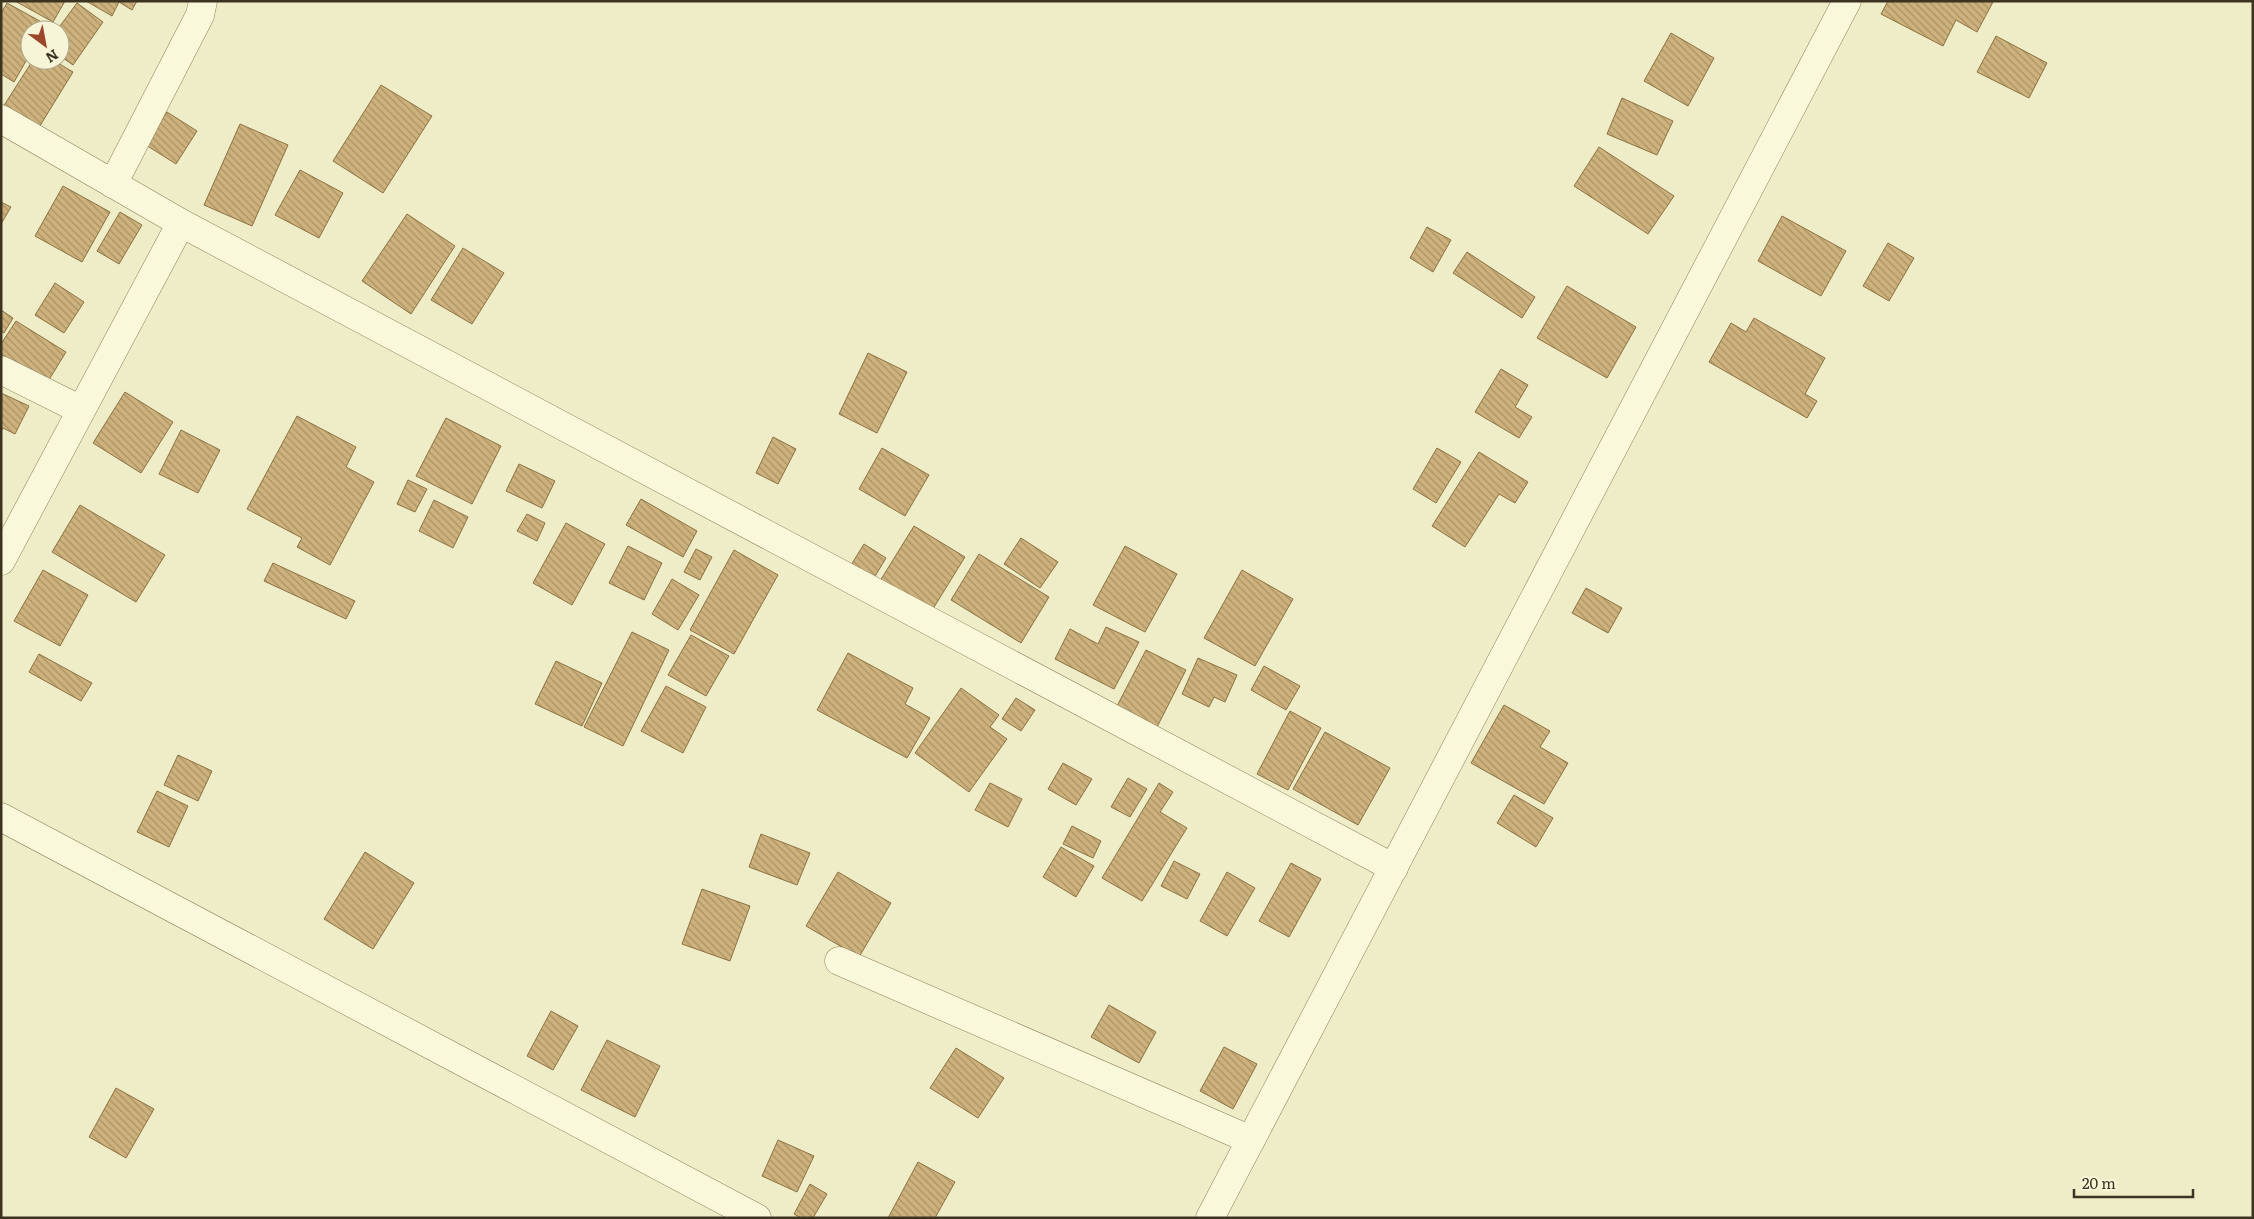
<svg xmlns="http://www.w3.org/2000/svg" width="2254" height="1219" font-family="Literata,serif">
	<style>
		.building { fill: url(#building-back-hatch); stroke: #8c7141 }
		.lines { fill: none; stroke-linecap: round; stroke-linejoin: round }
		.minor-casing { stroke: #8c815c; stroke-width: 29 }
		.tertiary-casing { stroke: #8c815c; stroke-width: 29 }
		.minor { stroke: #faf8db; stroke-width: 28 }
		.tertiary { stroke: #faf8db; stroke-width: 28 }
	</style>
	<defs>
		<pattern id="building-back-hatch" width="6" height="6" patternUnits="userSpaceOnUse" patternTransform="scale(1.25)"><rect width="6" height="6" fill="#ceb27d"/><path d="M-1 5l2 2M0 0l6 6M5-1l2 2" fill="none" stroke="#a89266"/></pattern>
	</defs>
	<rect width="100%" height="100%" fill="#efedc7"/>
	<!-- building -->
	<g class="building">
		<polygon points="15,1 65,1 53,22"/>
		<polygon points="86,1 137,1 132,10 119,2 112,16"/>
		<polygon points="1888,1 1992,1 1993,2 1977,32 1956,20 1943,46 1881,14"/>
		<polygon points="7,3 47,25 44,30 30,30 30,54 14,82 1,74 1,13"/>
		<polygon points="77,3 103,22 73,65 60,56 60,30 57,30"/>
		<polygon points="1671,33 1714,58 1688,106 1644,81"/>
		<polygon points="1996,36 2047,63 2029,98 1977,72"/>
		<polygon points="33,60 53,60 73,72 38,129 3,107"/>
		<polygon points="381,85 432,116 383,193 333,161"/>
		<polygon points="1622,98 1673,121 1657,155 1607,134"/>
		<polygon points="167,112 197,131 176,164 146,145"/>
		<polygon points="240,124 288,145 252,226 204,205"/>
		<polygon points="1599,147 1674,196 1648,234 1574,186"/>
		<polygon points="300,170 343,193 319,238 275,215"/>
		<polygon points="63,186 110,212 82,262 35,236"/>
		<polygon points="1,202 11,207 1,224"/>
		<polygon points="120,212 142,225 119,264 97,251"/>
		<polygon points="407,214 455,246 411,314 362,281"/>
		<polygon points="1782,216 1846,251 1821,296 1758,261"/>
		<polygon points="1427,227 1451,240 1433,272 1410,258"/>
		<polygon points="1888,243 1914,258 1889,301 1863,286"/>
		<polygon points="463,248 504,273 472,324 431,300"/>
		<polygon points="1467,252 1535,297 1522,318 1453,273"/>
		<polygon points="55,283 84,302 64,333 35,315"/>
		<polygon points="1567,286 1636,327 1607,378 1537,338"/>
		<polygon points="1,310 13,318 4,333 1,331"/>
		<polygon points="1754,318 1825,358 1805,394 1817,401 1807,418 1709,362 1731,323 1746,332"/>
		<polygon points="16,321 66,352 47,383 1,354 1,344"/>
		<polygon points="868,353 907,372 877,433 839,414"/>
		<polygon points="1501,369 1528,385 1515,407 1532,417 1519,438 1475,412"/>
		<polygon points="125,392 173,422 141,473 93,443"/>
		<polygon points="1,393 29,406 15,434 3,428 1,431"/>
		<polygon points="297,416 356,447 346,467 374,482 330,565 297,547 302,538 247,509"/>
		<polygon points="446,418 501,446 472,504 416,476"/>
		<polygon points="181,430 220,450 198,493 159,474"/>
		<polygon points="773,437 796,449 778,484 756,473"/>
		<polygon points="882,448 929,475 905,516 859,489"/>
		<polygon points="1437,448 1461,462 1436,503 1413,489"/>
		<polygon points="1479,452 1528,482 1515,503 1499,494 1465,547 1432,526"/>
		<polygon points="519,464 555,481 542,508 506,491"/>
		<polygon points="408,480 427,489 415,512 397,504"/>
		<polygon points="641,499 697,531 683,557 626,525"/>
		<polygon points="434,500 468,517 453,548 419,531"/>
		<polygon points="80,505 165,555 136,602 52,552"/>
		<polygon points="527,514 545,523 537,541 517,531"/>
		<polygon points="566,523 605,544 572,605 533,583"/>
		<polygon points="914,526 965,557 931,612 880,581"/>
		<polygon points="1021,538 1058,562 1040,588 1004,564"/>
		<polygon points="864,544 886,558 874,578 851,565"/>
		<polygon points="628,546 662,563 644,600 609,583"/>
		<polygon points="1125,546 1177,574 1145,632 1093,605"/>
		<polygon points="696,549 712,557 700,580 684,572"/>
		<polygon points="734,550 778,575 734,654 690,630"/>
		<polygon points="979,554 1049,597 1021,643 951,600"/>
		<polygon points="273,563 355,601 346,619 264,581"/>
		<polygon points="43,570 88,595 60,646 14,621"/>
		<polygon points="1242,570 1293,599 1255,666 1204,638"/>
		<polygon points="672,579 699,595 678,630 652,614"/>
		<polygon points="1586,588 1622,608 1608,633 1572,613"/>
		<polygon points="1106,627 1139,642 1114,689 1055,659 1070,629 1098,644"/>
		<polygon points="632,632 669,650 623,746 584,727"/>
		<polygon points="691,635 729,656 706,696 668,675"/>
		<polygon points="1146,650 1186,670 1156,729 1116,708"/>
		<polygon points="848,653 913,688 905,704 930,718 907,758 817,710"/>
		<polygon points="39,654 92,683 81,701 29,672"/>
		<polygon points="1198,658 1237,675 1225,702 1214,697 1209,707 1182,694"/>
		<polygon points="556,661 602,683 582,726 535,704"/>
		<polygon points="1264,666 1300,686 1286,710 1251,690"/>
		<polygon points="666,686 706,707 683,753 641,731"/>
		<polygon points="961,688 999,715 990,727 1007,739 969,792 915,753"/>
		<polygon points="1016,698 1035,710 1021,731 1002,719"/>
		<polygon points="1504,705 1550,731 1540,747 1568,763 1544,804 1471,763"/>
		<polygon points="1290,711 1321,728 1288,790 1257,774"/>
		<polygon points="1325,732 1390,768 1358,825 1293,789"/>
		<polygon points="178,755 212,771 198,801 164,785"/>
		<polygon points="1063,763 1092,779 1076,805 1048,789"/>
		<polygon points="1128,778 1147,789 1130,817 1111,807"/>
		<polygon points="990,783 1022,799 1008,827 975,810"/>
		<polygon points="1159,783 1173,792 1160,812 1187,828 1142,901 1102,878"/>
		<polygon points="157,791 188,806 169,847 137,832"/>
		<polygon points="1514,795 1553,818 1536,847 1497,823"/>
		<polygon points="1072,826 1101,841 1093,858 1063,844"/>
		<polygon points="761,834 810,853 797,885 749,867"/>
		<polygon points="1061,847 1094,866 1076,897 1043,877"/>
		<polygon points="365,852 414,883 373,949 324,919"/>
		<polygon points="1174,861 1200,874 1187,899 1161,886"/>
		<polygon points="1291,863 1321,879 1289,937 1259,921"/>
		<polygon points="838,872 891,903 859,957 806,926"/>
		<polygon points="1227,872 1255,888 1227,936 1200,921"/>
		<polygon points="702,889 750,906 730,961 682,944"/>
		<polygon points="1109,1005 1156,1032 1139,1063 1091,1037"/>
		<polygon points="551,1011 578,1026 553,1070 527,1056"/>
		<polygon points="607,1040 660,1066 635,1117 581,1090"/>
		<polygon points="1224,1047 1257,1064 1233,1109 1200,1091"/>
		<polygon points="956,1048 1004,1078 978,1118 930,1088"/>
		<polygon points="116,1088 154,1109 126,1158 89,1137"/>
		<polygon points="778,1140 814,1156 797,1192 762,1176"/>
		<polygon points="918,1162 955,1182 935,1218 888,1218"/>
		<polygon points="810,1184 827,1194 813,1218 801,1218 794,1214"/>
	</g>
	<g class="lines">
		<!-- minor casing -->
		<g class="minor-casing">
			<g id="minor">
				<polyline points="1,119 181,223"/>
				<polyline points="113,184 200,15 203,1"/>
				<polyline points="1,370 81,410"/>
				<polyline points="1,817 757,1218"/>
				<polyline points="839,961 1251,1140"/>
			</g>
		</g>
		<!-- tertiary casing -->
		<g class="tertiary-casing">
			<g id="tertiary">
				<polyline points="1,561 181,223 1394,868"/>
				<polyline points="1210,1218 1847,1"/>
			</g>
		</g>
		<!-- minor -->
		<use href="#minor" class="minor"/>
		<!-- tertiary -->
		<use href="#tertiary" class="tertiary"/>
	</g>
	<!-- border -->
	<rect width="2254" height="1219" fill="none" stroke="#3c3420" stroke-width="5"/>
	<!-- north arrow -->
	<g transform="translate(45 45) rotate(148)"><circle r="24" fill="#f7f5d7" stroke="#aca88e"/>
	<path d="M0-4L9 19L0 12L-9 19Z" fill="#9c462b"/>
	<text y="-8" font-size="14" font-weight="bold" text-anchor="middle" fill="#3c3420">N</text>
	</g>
	<!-- scale -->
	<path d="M2074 1189v8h119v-8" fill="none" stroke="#3c3420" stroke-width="2.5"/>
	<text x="2082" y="1189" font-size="15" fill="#3c3420" stroke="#f7f5d7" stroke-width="4" paint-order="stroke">20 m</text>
</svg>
